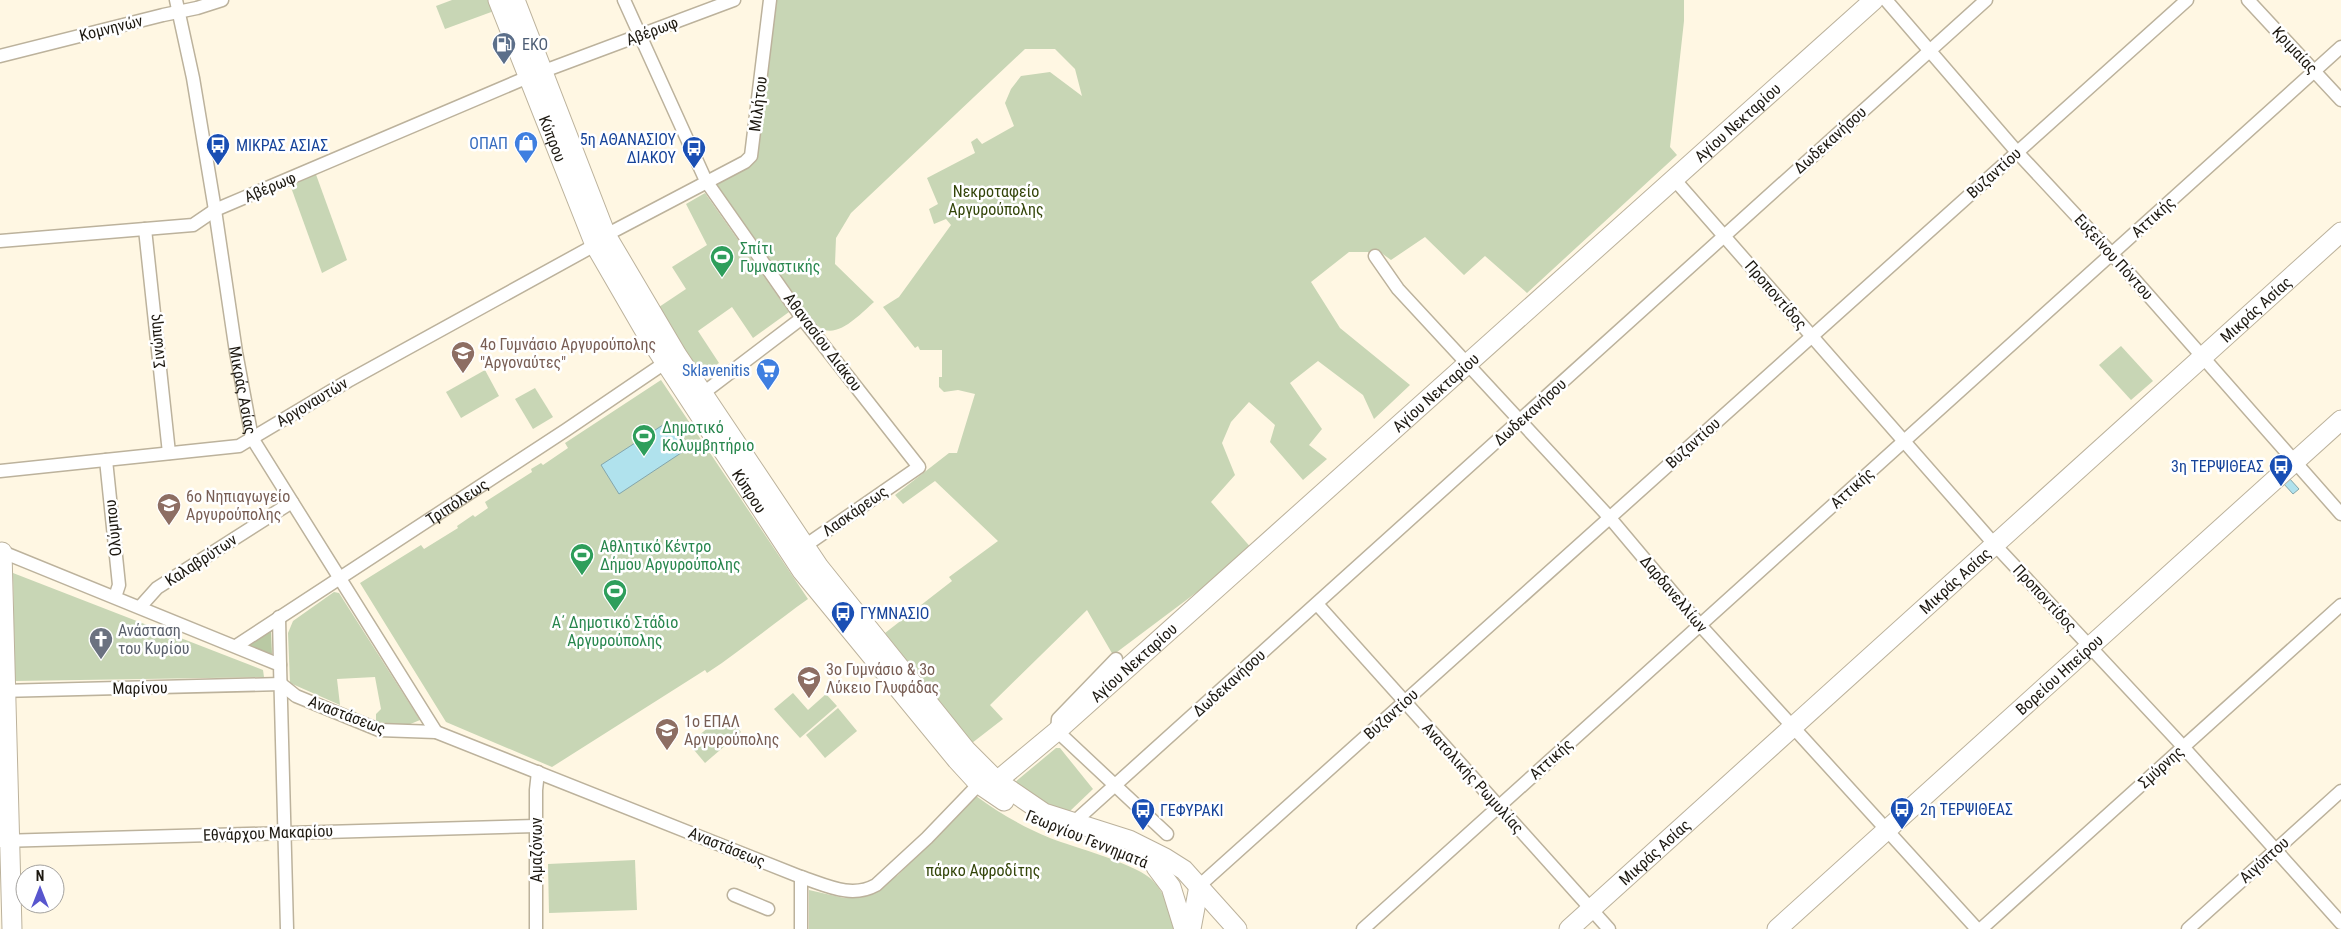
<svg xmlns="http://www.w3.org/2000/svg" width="2341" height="929" font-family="'Roboto Condensed',sans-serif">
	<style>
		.green { fill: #c8d6b5 }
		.forest { fill: #b9c9a3 }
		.water { fill: #b0e2ed; stroke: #84a6ab }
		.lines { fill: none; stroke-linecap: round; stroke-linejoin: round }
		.street-casing { stroke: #bcb29c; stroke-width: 15 }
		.secondary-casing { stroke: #bcb29c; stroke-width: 21 }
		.street { stroke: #fff; stroke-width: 12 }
		.secondary { stroke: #fff; stroke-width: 19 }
		.labels { text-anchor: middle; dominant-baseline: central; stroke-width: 5; stroke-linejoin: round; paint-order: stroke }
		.street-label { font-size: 16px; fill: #1d1911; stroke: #fff }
		.service-label { font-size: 16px; fill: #4e5e75; stroke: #fff; text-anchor: start }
		.transit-label { font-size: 16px; fill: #164399; stroke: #fff; text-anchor: start }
		.shop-label { font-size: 16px; fill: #366cbe; stroke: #fff; text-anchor: end }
		.park-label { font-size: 16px; fill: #334509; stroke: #fff }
		.leisure-label { font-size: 16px; fill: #27864d; stroke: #fff; text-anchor: start }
		.education-label { font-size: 16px; fill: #785e54; stroke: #fff; text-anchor: start }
		.worship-label { font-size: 16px; fill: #5b616d; stroke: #fff; text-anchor: start }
	</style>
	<rect width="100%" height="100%" fill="#fff7e3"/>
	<!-- green -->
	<g class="green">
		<polygon points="452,0 490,0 494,11 445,29 436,6"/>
		<path d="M 777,0 L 1684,0 L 1684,21 L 1670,147 L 1677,155 L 1527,293 L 1485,256 L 1464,275 L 1425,237 L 1391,260 L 1380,252 L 1349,252 L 1311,282 L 1340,328 L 1410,385 L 1374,419 L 1363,395 L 1318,361 L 1290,383 L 1322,429 L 1309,445 L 1327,459 L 1303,480 L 1270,442 L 1275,425 L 1249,402 L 1231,422 L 1222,443 L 1235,475 L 1211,502 L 1253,550 L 1113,655 L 1087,610 L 990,705 L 1003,719 L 972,743 L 885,633 L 952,581 L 949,577 L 998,541 L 935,481 L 903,504 L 895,495 L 949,453 L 957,453 L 975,394 L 958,390 L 944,392 L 939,387 L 939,377 L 942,377 L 942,350 L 920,350 L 918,346 L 915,348 L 883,307 L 899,297 L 951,225 L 946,219 L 934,224 L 929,209 L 938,204 L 927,178 L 975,153 L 971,142 L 977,138 L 982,144 L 1014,126 L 1005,103 L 1011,89 L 1021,76 L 1050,72 L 1082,96 L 1075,69 L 1055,49 L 1025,49 L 851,213 L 836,238 L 835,264 L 874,302 C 861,313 836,342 818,326 C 812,321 808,313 803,307 L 717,185 L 756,161 Z"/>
		<polygon points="314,169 347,260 322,273 288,179"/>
		<polygon points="705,193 789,312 753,338 732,307 698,331 719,363 700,376 656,309 686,289 672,267 707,245 686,204"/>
		<polygon points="2121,346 2153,381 2131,400 2099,365"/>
		<polygon points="485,370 499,396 461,418 446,392"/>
		<path d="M 661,380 L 808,599 C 774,623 742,650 707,673 L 705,670 L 552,767 L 446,722 L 360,583 L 421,545 L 424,549 L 458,528 L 457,526 L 473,515 L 475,517 L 488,508 L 485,502 L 532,472 L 531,469 L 541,463 L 543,465 L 568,448 L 565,443 Z"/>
		<polygon points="535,388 553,417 533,429 515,399"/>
		<polygon points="13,573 263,670 264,677 15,681"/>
		<polygon points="334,592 339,593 420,720 408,725 376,722 376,714 381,709 375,677 337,679 340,705 290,683 288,633 293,621"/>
		<polygon points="793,693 808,710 826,694 837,706 800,738 774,709"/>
		<polygon points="838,708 857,731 825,758 806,735"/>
		<polygon points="725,713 741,732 705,763 689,744"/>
		<polygon points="1056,748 1060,748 1093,789 1069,812 1041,801 1014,783"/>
		<path d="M 976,796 C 999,813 1023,827 1050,838 C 1076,848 1130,862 1150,878 C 1165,891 1170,911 1175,929 L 809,929 L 809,890 L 844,898 L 865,896 L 881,887 L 898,875 Z"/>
		<polygon points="635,860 637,910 549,913 548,864"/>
	</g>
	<!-- forest -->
	<polygon class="forest" points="271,631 272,654 251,646 250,645"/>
	<!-- water -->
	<g class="water">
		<polygon points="669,421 687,449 619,494 601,465"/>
		<polygon points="2289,478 2299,489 2293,494 2283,483"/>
	</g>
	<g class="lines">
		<!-- street casing -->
		<g class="street-casing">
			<g id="street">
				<path id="s1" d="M 176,0 L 193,78 L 215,210 L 236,352 L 252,438 L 436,732"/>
				<polyline points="624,0 706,181 802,318 919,467 799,550"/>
				<polyline points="1886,0 2017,152 2112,254 2341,514"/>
				<polyline points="2248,0 2341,100"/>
				<polyline points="0,56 163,15 197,8 222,0"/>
				<polyline points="1674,179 1995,545 2177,740 2341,923"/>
				<polyline points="145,229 169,453"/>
				<polyline points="606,235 745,162 751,156 770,0"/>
				<polyline points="0,241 193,225 215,210 528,77 734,0"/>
				<polyline points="1375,256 1398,289 1610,518 1700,625 1977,929"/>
				<polyline points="702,394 802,318"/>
				<polyline points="106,460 119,585 115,597"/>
				<polyline points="0,471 239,446 348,381 595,245"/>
				<polyline points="0,551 280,665 287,929"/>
				<polyline points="1317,604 1609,929"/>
				<polyline points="140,607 157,588 292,502"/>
				<polyline points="279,617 280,665"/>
				<path id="s2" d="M 236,646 L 566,430 L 672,358"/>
				<polyline points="1116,659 1058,719 1057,731 1167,834"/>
				<path d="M 281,684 L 296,696 L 379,730 L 436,732 L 801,877 C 826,885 851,899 876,885 L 927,838 L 979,784"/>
				<polyline points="0,691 281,684"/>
				<polyline points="1073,823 1986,0"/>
				<polyline points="0,841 536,826"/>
				<polyline points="801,877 801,929"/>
				<polyline points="1199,886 2187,0"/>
				<polyline points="734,895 768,909"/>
				<polyline points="536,929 536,790 538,772"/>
				<polyline points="1363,929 2341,47"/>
				<polyline points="1981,929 2341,605"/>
				<polyline points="2188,929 2341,791"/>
			</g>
		</g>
		<!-- secondary casing -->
		<g class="secondary-casing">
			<g id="secondary">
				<path id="s3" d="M 498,0 L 595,245 L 646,333 L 802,571 L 957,760 L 979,784 L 1004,801"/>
				<polyline points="515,0 606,235 677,355 819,567 966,750 997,781 1044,813 1129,840 1165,858 1184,870 1237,929"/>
				<polyline points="2,552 12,929"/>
				<path id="s4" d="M 997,781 L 1057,731 L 1874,0"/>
				<polyline points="1156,867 1171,887 1184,929"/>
				<polyline points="1191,929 1199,886"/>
				<path id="s5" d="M 1569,929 L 2341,232"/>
				<path id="s6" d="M 1777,929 L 2341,420"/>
			</g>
		</g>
		<!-- street -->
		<use href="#street" class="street"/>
		<!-- secondary -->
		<use href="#secondary" class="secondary"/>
	</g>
	<!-- icons -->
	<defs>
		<g id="fuel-pin" transform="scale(1.25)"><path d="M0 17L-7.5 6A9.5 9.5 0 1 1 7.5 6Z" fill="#5c6f8a" stroke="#fff"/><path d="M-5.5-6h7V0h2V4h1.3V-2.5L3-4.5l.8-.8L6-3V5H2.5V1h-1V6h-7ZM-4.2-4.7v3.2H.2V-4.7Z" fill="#fff"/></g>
		<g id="shop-pin" transform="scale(1.25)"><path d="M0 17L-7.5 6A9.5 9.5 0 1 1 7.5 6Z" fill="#3f7fe0" stroke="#fff"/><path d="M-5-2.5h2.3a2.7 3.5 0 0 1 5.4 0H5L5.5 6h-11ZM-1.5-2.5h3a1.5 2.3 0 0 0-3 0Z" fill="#fff"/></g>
		<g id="bus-pin" transform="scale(1.25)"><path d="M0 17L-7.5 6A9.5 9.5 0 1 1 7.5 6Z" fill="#1a4fb4" stroke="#fff"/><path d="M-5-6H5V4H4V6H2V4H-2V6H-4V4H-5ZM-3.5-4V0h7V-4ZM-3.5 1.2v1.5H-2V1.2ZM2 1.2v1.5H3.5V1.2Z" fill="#fff"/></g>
		<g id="stadium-pin" transform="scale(1.25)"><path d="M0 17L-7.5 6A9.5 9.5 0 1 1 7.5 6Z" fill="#2e9e5b" stroke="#fff"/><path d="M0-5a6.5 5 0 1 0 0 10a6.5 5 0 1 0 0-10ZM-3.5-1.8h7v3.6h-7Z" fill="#fff"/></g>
		<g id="school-pin" transform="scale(1.25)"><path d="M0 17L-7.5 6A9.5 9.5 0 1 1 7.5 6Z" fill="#8d6e63" stroke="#fff"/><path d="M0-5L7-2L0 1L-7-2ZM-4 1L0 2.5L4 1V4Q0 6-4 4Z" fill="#fff"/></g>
		<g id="supermarket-pin" transform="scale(1.25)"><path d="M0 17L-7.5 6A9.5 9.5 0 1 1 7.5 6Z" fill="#3f7fe0" stroke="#fff"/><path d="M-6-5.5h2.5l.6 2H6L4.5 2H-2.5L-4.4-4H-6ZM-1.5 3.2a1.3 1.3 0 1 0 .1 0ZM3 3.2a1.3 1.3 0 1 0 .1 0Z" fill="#fff"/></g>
		<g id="church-pin" transform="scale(1.25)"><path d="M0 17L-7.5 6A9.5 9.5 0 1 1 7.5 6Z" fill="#6b7280" stroke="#fff"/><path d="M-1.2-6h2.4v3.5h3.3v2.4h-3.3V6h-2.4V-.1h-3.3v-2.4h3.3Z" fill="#fff"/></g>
	</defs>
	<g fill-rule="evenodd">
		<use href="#fuel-pin" x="504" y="44"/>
		<use href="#shop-pin" x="526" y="143"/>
		<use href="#bus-pin" x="218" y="145"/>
		<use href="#bus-pin" x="694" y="148"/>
		<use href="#stadium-pin" x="722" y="257"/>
		<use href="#school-pin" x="463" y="353"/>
		<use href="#supermarket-pin" x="768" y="370"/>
		<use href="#stadium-pin" x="644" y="436"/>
		<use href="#bus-pin" x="2281" y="466"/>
		<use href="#school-pin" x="169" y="505"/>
		<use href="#stadium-pin" x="582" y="555"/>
		<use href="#stadium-pin" x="615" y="591"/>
		<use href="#bus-pin" x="843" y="613"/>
		<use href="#church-pin" x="101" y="639"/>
		<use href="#school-pin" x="809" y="678"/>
		<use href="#school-pin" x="667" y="730"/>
		<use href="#bus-pin" x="1902" y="809"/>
		<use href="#bus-pin" x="1143" y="810"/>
	</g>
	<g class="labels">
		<!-- street labels -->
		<g class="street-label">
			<text transform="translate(111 28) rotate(-14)">Κομνηνών</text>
			<text transform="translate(652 31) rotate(-21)">Αβέρωφ</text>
			<text transform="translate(2295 50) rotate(47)">Κριμαίας</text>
			<text transform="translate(758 104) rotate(-83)">Μιλήτου</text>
			<text stroke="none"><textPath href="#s4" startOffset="991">Αγίου Νεκταρίου</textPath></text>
			<text stroke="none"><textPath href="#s3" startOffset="149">Κύπρου</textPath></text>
			<text transform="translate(1830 140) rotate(-42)">Δωδεκανήσου</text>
			<text transform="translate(1994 173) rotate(-42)">Βυζαντίου</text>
			<text transform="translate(270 187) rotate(-23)">Αβέρωφ</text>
			<text transform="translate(2153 217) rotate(-42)">Αττικής</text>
			<text transform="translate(2114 257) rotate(48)">Ευξείνου Πόντου</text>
			<text transform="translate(1776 295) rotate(49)">Προποντίδος</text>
			<text stroke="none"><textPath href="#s5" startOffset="925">Μικράς Ασίας</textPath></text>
			<text transform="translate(157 341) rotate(-96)">Σινώπης</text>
			<text transform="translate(823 342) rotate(53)">Αθανασίου Διάκου</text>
			<text stroke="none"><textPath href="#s1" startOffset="396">Μικράς Ασίας</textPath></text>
			<text stroke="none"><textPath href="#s4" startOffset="586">Αγίου Νεκταρίου</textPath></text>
			<text transform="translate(312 402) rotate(-31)">Αργοναυτών</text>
			<text transform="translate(1530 412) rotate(-42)">Δωδεκανήσου</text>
			<text transform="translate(1693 443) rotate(-42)">Βυζαντίου</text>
			<text transform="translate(1852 488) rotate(-42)">Αττικής</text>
			<text stroke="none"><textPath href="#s3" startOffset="554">Κύπρου</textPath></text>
			<text stroke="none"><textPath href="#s2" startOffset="264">Τριπόλεως</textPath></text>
			<text transform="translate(855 511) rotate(-35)">Λασκάρεως</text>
			<text transform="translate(113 528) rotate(-96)">Ολύμπου</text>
			<text transform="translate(201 560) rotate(-33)">Καλαβρύτων</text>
			<text stroke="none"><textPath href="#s5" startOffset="520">Μικράς Ασίας</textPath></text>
			<text transform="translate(1674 594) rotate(50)">Δαρδανελλίων</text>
			<text transform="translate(2045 598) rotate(47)">Προποντίδος</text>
			<text stroke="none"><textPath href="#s4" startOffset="181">Αγίου Νεκταρίου</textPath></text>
			<text stroke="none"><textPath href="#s6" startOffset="380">Βορείου Ηπείρου</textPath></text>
			<text transform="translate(1229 683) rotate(-42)">Δωδεκανήσου</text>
			<text transform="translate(140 688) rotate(-1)">Μαρίνου</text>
			<text transform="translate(1391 714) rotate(-42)">Βυζαντίου</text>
			<text transform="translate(347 715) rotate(21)">Αναστάσεως</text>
			<text transform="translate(1551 759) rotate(-42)">Αττικής</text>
			<text transform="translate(2161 767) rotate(-42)">Σμύρνης</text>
			<text transform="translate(1473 778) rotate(48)">Ανατολικής Ρωμυλίας</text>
			<text transform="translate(268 833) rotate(-2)">Εθνάρχου Μακαρίου</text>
			<text transform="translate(1087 839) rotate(22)">Γεωργίου Γεννηματά</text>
			<text transform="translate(727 847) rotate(22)">Αναστάσεως</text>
			<text transform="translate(536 850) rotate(-90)">Αμαζόνων</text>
			<text stroke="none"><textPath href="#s5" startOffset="115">Μικράς Ασίας</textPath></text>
			<text transform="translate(2264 860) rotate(-42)">Αιγύπτου</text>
		</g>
		<!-- service labels -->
		<g class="service-label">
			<text x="522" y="44">ΕΚΟ</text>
		</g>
		<!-- transit labels -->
		<g class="transit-label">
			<text x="676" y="139" text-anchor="end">5η ΑΘΑΝΑΣΙΟΥ<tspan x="676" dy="18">ΔΙΑΚΟΥ</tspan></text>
			<text x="236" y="145">ΜΙΚΡΑΣ ΑΣΙΑΣ</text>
			<text x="2264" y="466" text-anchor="end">3η ΤΕΡΨΙΘΕΑΣ</text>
			<text x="860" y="613">ΓΥΜΝΑΣΙΟ</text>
			<text x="1920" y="809">2η ΤΕΡΨΙΘΕΑΣ</text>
			<text x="1160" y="810">ΓΕΦΥΡΑΚΙ</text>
		</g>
		<!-- shop labels -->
		<g class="shop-label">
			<text x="508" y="143">ΟΠΑΠ</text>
			<text x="750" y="370">Sklavenitis</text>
		</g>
		<!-- park labels -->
		<g class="park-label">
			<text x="996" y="191">Νεκροταφείο<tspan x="996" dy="18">Αργυρούπολης</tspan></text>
			<text x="983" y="870">πάρκο Αφροδίτης</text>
		</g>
		<!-- leisure labels -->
		<g class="leisure-label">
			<text x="740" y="248">Σπίτι<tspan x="740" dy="18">Γυμναστικής</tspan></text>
			<text x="662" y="427">Δημοτικό<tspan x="662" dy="18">Κολυμβητήριο</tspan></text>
			<text x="600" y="546">Αθλητικό Κέντρο<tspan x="600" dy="18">Δήμου Αργυρούπολης</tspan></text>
			<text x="615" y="622" text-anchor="middle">Α΄ Δημοτικό Στάδιο<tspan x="615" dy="18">Αργυρούπολης</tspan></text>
		</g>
		<!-- education labels -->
		<g class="education-label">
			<text x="480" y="344">4ο Γυμνάσιο Αργυρούπολης<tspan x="480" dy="18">"Αργοναύτες"</tspan></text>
			<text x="186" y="496">6ο Νηπιαγωγείο<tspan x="186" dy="18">Αργυρούπολης</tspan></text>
			<text x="826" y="669">3ο Γυμνάσιο &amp; 3ο<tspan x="826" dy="18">Λύκειο Γλυφάδας</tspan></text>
			<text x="684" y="721">1o ΕΠΑΛ<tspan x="684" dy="18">Αργυρούπολης</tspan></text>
		</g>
		<!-- worship labels -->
		<g class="worship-label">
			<text x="118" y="630">Ανάσταση<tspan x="118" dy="18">του Κυρίου</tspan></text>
		</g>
	</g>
	<!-- north arrow -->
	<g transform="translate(40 889)"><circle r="24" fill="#ffffff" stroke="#a5a3a0"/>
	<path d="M0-4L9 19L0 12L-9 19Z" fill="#5856ce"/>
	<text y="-8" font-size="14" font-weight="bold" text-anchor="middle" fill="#1d1911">N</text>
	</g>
</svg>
